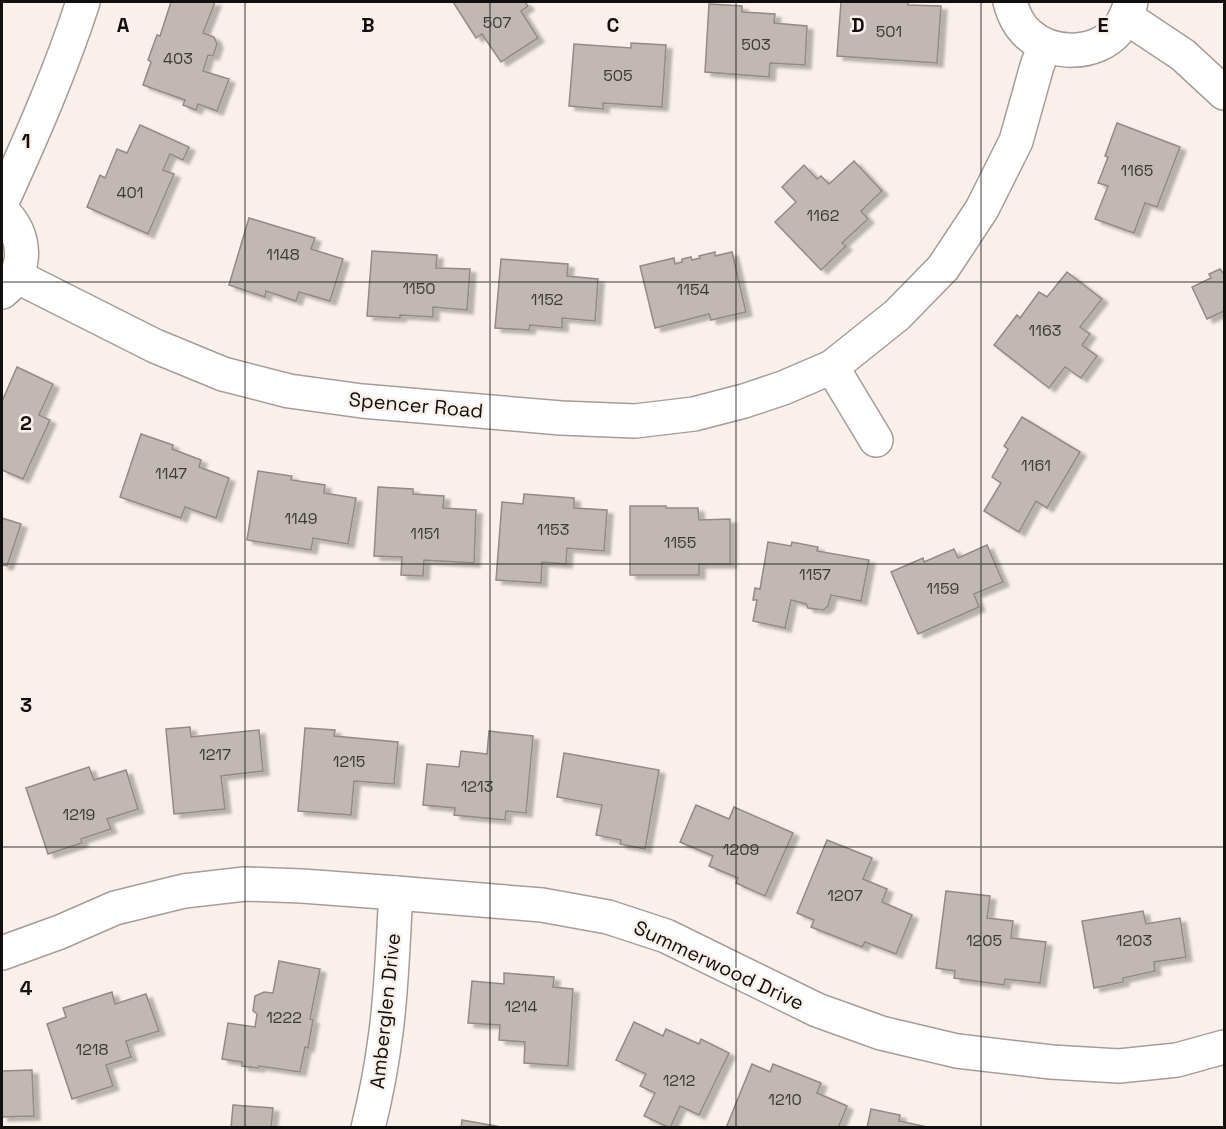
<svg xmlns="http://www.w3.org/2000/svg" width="1226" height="1129" font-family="'Space Grotesk',sans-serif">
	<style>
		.building { fill: #c1b8b3; stroke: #938a85; stroke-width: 1.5; filter: url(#shadow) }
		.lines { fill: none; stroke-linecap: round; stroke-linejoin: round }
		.minor-casing { stroke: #a69d98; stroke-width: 36 }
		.secondary-casing { stroke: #a69d98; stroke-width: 36 }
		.minor { stroke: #fff; stroke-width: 33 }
		.secondary { stroke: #fff; stroke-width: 33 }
		.grid { fill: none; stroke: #130f0e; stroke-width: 1.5; stroke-opacity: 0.55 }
		.labels { text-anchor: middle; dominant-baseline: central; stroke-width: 5; stroke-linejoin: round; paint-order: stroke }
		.number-label { font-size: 16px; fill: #3e3937 }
		.street-label { font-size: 20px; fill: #130f0e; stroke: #faf0eb }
		.grid-label { font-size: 20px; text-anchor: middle; font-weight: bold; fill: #130f0e; stroke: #faf0eb; stroke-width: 5; stroke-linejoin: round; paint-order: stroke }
	</style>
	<defs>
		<filter id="shadow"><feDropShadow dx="6" dy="4" stdDeviation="1.5" flood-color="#0004"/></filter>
	</defs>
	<rect width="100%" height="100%" fill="#faf0eb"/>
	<!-- building -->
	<g class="building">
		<polygon points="171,2 215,2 203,33 214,37 217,44 213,56 208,55 203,71 229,79 217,111 198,104 196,110 183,105 185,100 143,85 151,62 148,60 157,35 160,36"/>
		<polygon points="453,2 525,2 528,6 521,11 538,38 501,62 482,34 476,38"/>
		<polygon points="841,2 908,2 908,5 941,6 937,63 837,56"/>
		<polygon points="709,4 742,6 742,12 775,14 774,23 807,26 805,65 770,63 769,77 705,72"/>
		<polygon points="631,43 666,45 662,107 603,103 603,109 569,106 574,44 631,48"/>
		<polygon points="1117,123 1180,147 1157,207 1145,203 1134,233 1095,219 1108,186 1098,183 1108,157 1105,156"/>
		<polygon points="140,125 189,147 183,160 170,154 163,170 174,174 148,234 87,207 100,175 105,178 117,149 127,153"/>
		<polygon points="854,161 882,191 861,211 868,219 842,243 846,246 821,270 775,222 796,202 782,187 804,165 817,179 821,176 829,184"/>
		<polygon points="249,218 315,238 311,249 343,259 330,301 299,292 296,301 266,291 265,297 229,285"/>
		<polygon points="372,251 437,255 436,268 470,269 467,310 433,307 433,317 400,315 400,318 367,316"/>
		<polygon points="715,252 715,256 732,252 746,312 711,320 709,314 655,328 640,266 674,258 675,264 682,262 682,259 691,257 692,260 700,258 699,256"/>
		<polygon points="501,259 568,264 567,276 598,279 595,321 562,318 562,328 530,325 529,330 495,328"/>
		<polygon points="1220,269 1223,273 1224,273 1224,311 1207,319 1192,287 1211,278 1209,274"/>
		<polygon points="1067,272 1102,299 1080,327 1090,334 1082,345 1097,356 1081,378 1065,367 1049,388 994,345 1017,315 1020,318 1039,292 1047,297"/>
		<polygon points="17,367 53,384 39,415 50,420 23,479 2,470 2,398 3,399"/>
		<polygon points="1022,417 1080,452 1047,508 1036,501 1019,532 984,511 1001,483 992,477 1008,449 1004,446"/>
		<polygon points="141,434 173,445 172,449 201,460 199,467 229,478 216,518 185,507 181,518 120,497"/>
		<polygon points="258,471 292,476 291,480 325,485 324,493 356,498 348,544 313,538 311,550 247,540"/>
		<polygon points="378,487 413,489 413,494 444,496 443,508 476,510 474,563 424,560 423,576 401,575 402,557 374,556"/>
		<polygon points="524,494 574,498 574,508 607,510 604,551 567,548 566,564 542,562 541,583 496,580 502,502 523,504"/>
		<polygon points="630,506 666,506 666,508 698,508 699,520 730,519 730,564 699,564 699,575 630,575"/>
		<polygon points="2,518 21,524 7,566 2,565"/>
		<polygon points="768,542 791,546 792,542 818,547 817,551 869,560 861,601 831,595 828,606 823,610 808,608 806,604 791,600 785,628 753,621 757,600 753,600 755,588 760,589"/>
		<polygon points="987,545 1003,582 974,594 979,607 918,634 891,572 923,558 924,562 954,549 958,558"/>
		<polygon points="190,727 191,737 259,730 263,771 221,776 225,809 174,814 166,729"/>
		<polygon points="305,728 335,730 334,736 398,742 394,784 354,781 351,815 298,811"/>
		<polygon points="489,731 533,736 526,813 506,811 505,820 454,815 455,808 423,805 427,764 459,767 461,751 487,754"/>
		<polygon points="564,753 659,770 645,849 620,844 621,840 596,835 602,805 557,797"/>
		<polygon points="89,767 94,780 126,770 138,809 107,819 111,829 81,839 82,843 48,854 26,788"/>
		<polygon points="696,805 729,819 734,807 793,833 765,896 736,883 738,878 709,866 713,856 680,842"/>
		<polygon points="827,840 872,858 863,879 887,889 882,902 912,915 896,954 865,942 862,947 811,927 814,920 797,913"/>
		<polygon points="946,891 990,896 987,918 1013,921 1011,938 1046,942 1040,983 1005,979 1004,985 954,978 955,971 936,968"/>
		<polygon points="1143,911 1146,924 1180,918 1186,957 1154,962 1155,971 1123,978 1123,982 1094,988 1082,921"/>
		<polygon points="279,961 320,969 310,1019 313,1020 308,1048 305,1047 300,1072 259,1066 258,1068 242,1066 242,1062 222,1059 228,1023 255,1027 257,1014 253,1011 255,996 264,992 273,993"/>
		<polygon points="504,973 554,977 553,987 573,989 568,1066 524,1063 525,1042 499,1040 500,1025 468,1023 472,981 504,984"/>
		<polygon points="112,992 115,1004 146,994 159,1031 126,1041 131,1057 106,1065 113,1086 72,1099 47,1024 66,1017 63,1008"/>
		<polygon points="634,1022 663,1036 666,1029 699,1044 701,1039 729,1053 699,1115 680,1106 670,1128 644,1116 655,1093 640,1086 646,1074 616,1060"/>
		<polygon points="752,1064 770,1072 773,1064 821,1083 817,1093 847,1106 838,1128 726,1128"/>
		<polygon points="32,1070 34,1116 2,1117 2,1071"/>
		<polygon points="233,1105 273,1108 271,1128 231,1128"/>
		<polygon points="871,1109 900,1115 899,1121 932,1128 867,1128"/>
		<polygon points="462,1120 507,1128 461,1128"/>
	</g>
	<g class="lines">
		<!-- minor casing -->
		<g class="minor-casing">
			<g id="minor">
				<polyline points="1126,17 1183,55 1224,93"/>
				<path d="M 2,202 C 32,136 61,70 83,2"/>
				<polyline points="832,367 876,440"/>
				<polyline points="2,953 60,932 115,908 184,891 245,884 302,886 396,893 542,905 608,917 666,936 817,1010 881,1033 957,1051 1051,1062 1119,1066 1177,1060 1224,1047"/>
				<path d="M 368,1128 C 376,1096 382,1064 386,1032 C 392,986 393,939 396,893"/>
			</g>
		</g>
		<!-- secondary casing -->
		<g class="secondary-casing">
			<g id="secondary">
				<path d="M 1010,2 C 1013,13 1018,25 1028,34 C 1052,56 1095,56 1117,31 C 1124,22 1128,12 1131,2"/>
				<path d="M 2,211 C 26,234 30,270 2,292"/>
				<polyline points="16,276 155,346 223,374 289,391 362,401 561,418 635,421 694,414 744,401 783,388 832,367 897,315 943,268 982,209 1016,141 1037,66 1045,45"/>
			</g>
		</g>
		<!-- minor -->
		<use href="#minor" class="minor"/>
		<!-- secondary -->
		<use href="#secondary" class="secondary"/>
	</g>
	<!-- grid -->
	<path class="grid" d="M 245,2 L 245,1128M 490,2 L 490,1128M 736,2 L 736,1128M 981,2 L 981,1128M 2,282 L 1224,282M 2,564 L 1224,564M 2,847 L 1224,847"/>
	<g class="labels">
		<!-- number labels -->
		<g class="number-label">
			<text x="497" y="22">507</text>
			<text x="889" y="31">501</text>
			<text x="756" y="44">503</text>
			<text x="178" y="58">403</text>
			<text x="618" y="75">505</text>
			<text x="1137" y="170">1165</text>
			<text x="130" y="192">401</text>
			<text x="823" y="215">1162</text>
			<text x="283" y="254">1148</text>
			<text x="419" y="288">1150</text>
			<text x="693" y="289">1154</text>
			<text x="547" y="299">1152</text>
			<text x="1045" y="330">1163</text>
			<text x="1036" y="465">1161</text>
			<text x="171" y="473">1147</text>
			<text x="301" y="518">1149</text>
			<text x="553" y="529">1153</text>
			<text x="425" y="533">1151</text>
			<text x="680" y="542">1155</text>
			<text x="815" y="574">1157</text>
			<text x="943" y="588">1159</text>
			<text x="215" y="754">1217</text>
			<text x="349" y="761">1215</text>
			<text x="477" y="786">1213</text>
			<text x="79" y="814">1219</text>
			<text x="741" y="849">1209</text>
			<text x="845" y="895">1207</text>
			<text x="984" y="940">1205</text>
			<text x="1134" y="940">1203</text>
			<text x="521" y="1006">1214</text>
			<text x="284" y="1017">1222</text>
			<text x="92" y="1049">1218</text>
			<text x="679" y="1080">1212</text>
			<text x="785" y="1099">1210</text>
		</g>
		<!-- street labels -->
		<g class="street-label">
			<text transform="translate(416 405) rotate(5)">Spencer Road</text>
			<text transform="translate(719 965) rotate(25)">Summerwood Drive</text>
			<text transform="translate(385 1011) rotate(-84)">Amberglen Drive</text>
		</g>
	</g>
	<g class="grid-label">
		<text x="123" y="32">A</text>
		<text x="368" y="32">B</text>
		<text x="613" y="32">C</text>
		<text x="858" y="32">D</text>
		<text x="1103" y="32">E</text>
		<text x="26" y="148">1</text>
		<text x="26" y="430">2</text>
		<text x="26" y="712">3</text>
		<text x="26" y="995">4</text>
	</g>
	<!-- border -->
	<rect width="1226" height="1129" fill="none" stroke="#130f0e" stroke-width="6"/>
</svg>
